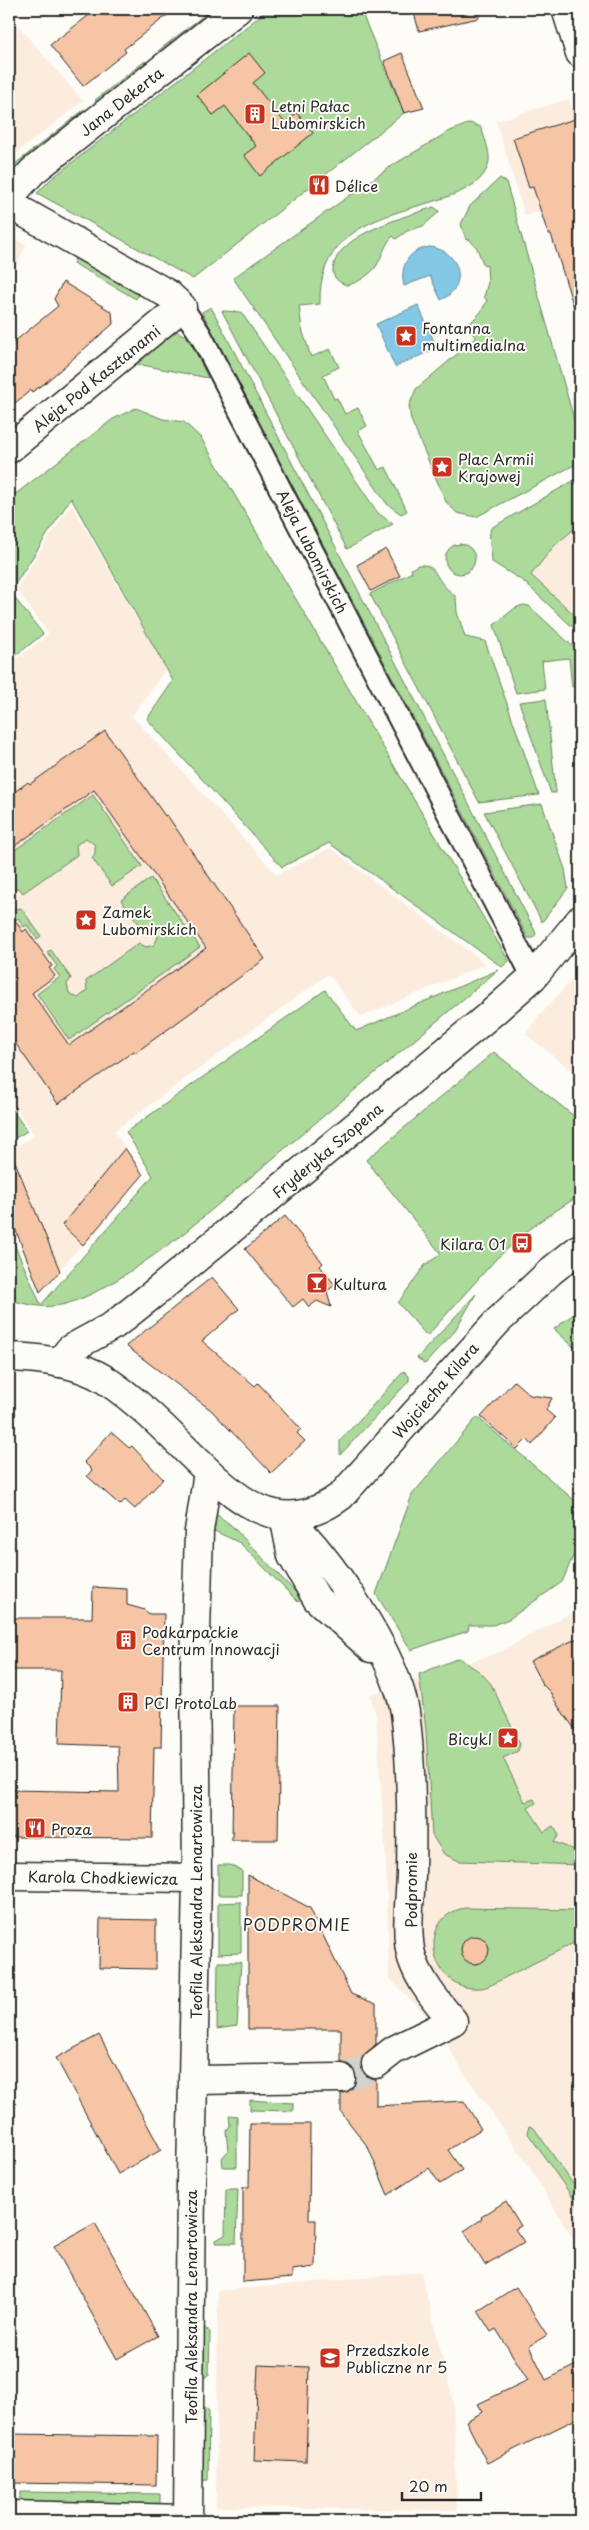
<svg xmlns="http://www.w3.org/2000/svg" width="589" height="2530" font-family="'Playpen Sans',sans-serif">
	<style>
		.built { fill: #fbecde }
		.green { fill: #abda9a; stroke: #6b8262 }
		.water { fill: #84c8e5; stroke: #60899b }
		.building { fill: #f6c5a5; stroke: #2b2b2b }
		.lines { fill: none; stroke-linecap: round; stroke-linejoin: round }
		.minor-tunnel { stroke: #d3d2ce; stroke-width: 28; stroke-dasharray: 28 14; stroke-linecap: butt }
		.pedestrian-casing { stroke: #2b2b2b; stroke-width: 25 }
		.minor-casing { stroke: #2b2b2b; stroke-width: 31 }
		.secondary-casing { stroke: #2b2b2b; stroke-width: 31 }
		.pedestrian { stroke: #fdfcf7; stroke-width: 21 }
		.minor { stroke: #fdfcf7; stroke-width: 28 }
		.secondary { stroke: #fdfcf7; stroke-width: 28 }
		.labels { text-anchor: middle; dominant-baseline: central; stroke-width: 4; stroke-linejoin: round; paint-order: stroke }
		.street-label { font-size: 15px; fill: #2b2b2b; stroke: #fdfcf7 }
		.poi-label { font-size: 15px; fill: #2b2b2b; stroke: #fdfcf7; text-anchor: start }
		.neighbourhood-label { font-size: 16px; letter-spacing: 1px; fill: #2b2b2b; stroke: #fdfcf7 }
	</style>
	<rect width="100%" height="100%" fill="#fdfcf7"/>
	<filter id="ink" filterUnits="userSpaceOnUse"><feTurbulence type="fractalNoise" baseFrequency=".02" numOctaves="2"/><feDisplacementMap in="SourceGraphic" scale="10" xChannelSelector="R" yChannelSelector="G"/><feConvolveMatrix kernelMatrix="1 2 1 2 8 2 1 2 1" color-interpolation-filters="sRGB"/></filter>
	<g filter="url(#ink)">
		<!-- built -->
		<g class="built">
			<polygon points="9,15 83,101 9,159"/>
			<polygon points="569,99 580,136 580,198 525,216 496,121"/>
			<polygon points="9,236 26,245 9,282"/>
			<polygon points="71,504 166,669 132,716 277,875 330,848 486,964 361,1017 328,974 114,1131 143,1175 40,1292 9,1213 9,1150 35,1136 9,1097 9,665 49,634 16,589"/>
			<polygon points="580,524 580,620 531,575 554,546"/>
			<polygon points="580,971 580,1078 526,1034 536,1019"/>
			<polygon points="580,1608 580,2251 530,2168 461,2068 434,2023 389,1978 386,1861 376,1714 370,1695 500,1652"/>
			<polygon points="421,2272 453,2401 457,2510 216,2507 218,2291"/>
		</g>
		<!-- green -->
		<g class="green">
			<polygon points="212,9 215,18 167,57 158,51"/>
			<polygon points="269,9 360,9 404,113 193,279 37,193 51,179"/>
			<polygon points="145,61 147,72 105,106 95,100"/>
			<polygon points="85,109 87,119 15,175 15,164"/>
			<path d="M 470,123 L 481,127 C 484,137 490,150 489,161 C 480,222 316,187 320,304 L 299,306 L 302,329 L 311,357 L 330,349 L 339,367 L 323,375 L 334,399 L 337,398 L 345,414 L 358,408 L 367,426 L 358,431 L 379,470 L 386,467 L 407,511 L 401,514 L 387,504 L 233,278 L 393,165 L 448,132 Z"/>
			<polygon points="500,178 506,182 580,440 580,462 476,517 457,513 446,502 411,420 409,406 416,389 476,338 467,326 481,312 487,300 484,297 488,282 487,265 484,266 477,248 469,239 466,240 461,224 470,206"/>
			<path d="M 434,207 L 439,211 L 438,213 L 423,226 L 407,231 L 396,239 L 393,236 C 384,245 383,255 377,265 C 373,273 355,285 346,285 C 339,282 332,278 333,269 C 336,234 408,216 434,207 Z"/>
			<polygon points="77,255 141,291 136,299 73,263"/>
			<polygon points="211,307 534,929 536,934 533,938 528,938 526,934 202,312"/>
			<polygon points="222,311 241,312 378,513 393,524 347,549"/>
			<path d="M 170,330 C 192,331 199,361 208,378 L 127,362 Z"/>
			<polygon points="136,408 163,419 184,422 201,438 509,961 502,967 329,843 282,867 147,719 173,681 71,498 10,592 43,634 9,661 9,499 113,419"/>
			<path d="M 580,477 L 580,524 L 554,546 L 531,575 L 580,620 L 580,634 L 523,581 L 492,562 C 492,549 487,541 491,528 Z"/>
			<circle cx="460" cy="559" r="15"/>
			<path d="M 418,565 C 432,564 433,569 439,579 C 443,586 450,591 456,597 L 457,612 L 465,637 L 485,641 L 539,795 L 479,802 L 370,594 L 412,572 L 411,569 Z"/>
			<polygon points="523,605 529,606 580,653 580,686 572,687 569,658 542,661 545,689 516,693 494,625 515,608"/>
			<polygon points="580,693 580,757 574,694"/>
			<polygon points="546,699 556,793 551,793 519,702"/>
			<polygon points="93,795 142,866 112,886 92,858 95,853 95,845 86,838 76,845 77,855 23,893 19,888 9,890 9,854"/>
			<polygon points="542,804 565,869 568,888 542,922 484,812"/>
			<polygon points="151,878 200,947 69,1040 37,994 60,977 54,969 57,966 47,952 51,950 71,978 67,984 69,993 78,998 87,991 86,981 139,943 146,947 154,945 158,937 154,929 147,926 142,928 121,900"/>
			<polygon points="9,907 15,909 21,908 41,936 37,939 27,925 24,927 18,918 9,925"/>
			<path d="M 498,970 L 178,1238 C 148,1259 91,1303 54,1306 C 40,1308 23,1303 9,1300 L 9,1232 L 41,1305 L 153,1176 L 126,1132 L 325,990 L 356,1031 Z"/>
			<polygon points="494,1052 580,1121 580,1195 537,1223 497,1258 427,1336 398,1303 425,1265 441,1254 366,1160"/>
			<polygon points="9,1105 27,1131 9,1142"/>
			<polygon points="476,1294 454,1332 425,1364 417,1358"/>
			<polygon points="580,1309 580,1353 554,1329"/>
			<polygon points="404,1371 409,1376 409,1381 340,1455 340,1441"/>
			<polygon points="477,1417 580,1505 580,1540 562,1582 509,1619 493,1625 469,1625 468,1631 411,1650 376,1594 412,1495"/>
			<polygon points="216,1514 231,1525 302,1599 298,1602 240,1543 208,1528 210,1515"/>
			<polygon points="459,1658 480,1672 491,1684 520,1744 518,1751 503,1758 525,1802 534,1799 536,1803 528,1808 544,1832 553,1826 559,1835 554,1842 580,1852 580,1865 459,1861 444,1854 432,1835 426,1730 419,1674"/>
			<polygon points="218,1865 230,1865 242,1871 242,1895 218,1895"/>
			<polygon points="241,1902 241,1953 218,1954 218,1903"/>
			<path d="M 465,1908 L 580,1910 L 580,1940 C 556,1952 532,1964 508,1976 C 500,1980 490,1987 481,1988 C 429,1993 415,1916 465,1908 Z"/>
			<polygon points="218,1962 241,1962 237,2026 217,2029"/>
			<polygon points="250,2100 293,2103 293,2111 250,2110"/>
			<polygon points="229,2115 237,2116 237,2167 223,2167 222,2158 228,2151 226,2131 230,2126"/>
			<polygon points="529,2126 534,2128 580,2194 580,2208 527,2132"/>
			<polygon points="226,2189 238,2189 236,2243 216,2243 216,2240 225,2235"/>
			<polygon points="202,2327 210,2332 209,2374 201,2381"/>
			<polygon points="201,2403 209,2411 208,2480 200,2481"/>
			<polygon points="20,2492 160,2494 160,2507 20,2505"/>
		</g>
		<!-- water -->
		<g class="water">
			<path d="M 430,247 C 460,250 470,286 441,300 L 430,276 L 404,286 C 399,266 409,249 430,247 Z"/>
			<polygon points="418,305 437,348 395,367 376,324"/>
		</g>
		<!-- building -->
		<g class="building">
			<polygon points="97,9 175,9 124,49 126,52 83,86 50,45"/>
			<polygon points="413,9 478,9 479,18 419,31"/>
			<polygon points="249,53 265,73 253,83 285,123 297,113 313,133 260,176 244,155 256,146 225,106 213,115 197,95"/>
			<polygon points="402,53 424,108 404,113 384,61"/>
			<polygon points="575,119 580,136 580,311 575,311 551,234 548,234 533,187 529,188 513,138"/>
			<polygon points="63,282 112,312 113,324 45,383 32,392 31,390 9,408 9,346 58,306 54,299"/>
			<polygon points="386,549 400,576 371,591 357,565"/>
			<polygon points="105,731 165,816 167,815 265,959 135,1053 134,1051 58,1104 9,1034 9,911 23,932 26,929 52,966 49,968 55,976 32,993 69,1045 206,948 94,790 9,850 9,796 28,782 30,784"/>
			<polygon points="9,1147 60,1271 40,1292 9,1213"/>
			<polygon points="125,1148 143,1175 83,1245 62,1225"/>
			<polygon points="285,1216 323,1263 320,1266 335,1285 327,1291 331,1307 317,1301 309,1307 303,1299 293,1307 245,1249"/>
			<polygon points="212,1277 239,1309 202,1341 255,1386 258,1383 301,1429 297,1433 305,1441 271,1473 211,1410 126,1346"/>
			<polygon points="514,1381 530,1395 552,1398 546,1410 555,1418 532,1445 527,1439 517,1449 481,1417"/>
			<polygon points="111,1432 129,1448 132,1446 163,1479 135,1509 125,1500 120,1505 87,1476 92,1470 84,1462"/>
			<polygon points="93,1587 127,1589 127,1605 145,1610 149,1614 164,1614 161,1747 154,1747 152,1838 9,1837 9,1790 119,1792 118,1746 59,1744 61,1670 9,1670 9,1618 92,1618"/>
			<polygon points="580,1637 580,1736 558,1706 550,1692 542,1684 530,1661"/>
			<polygon points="234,1706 280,1706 278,1840 232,1840"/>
			<polygon points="248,1875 310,1908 351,1994 376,2004 376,2044 362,2058 361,2066 364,2074 376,2079 376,2106 464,2101 481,2129 448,2150 462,2170 440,2184 429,2168 388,2195 368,2147 341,2112 341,2094 349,2091 354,2086 357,2078 354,2070 349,2065 341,2062 341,2029 248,2029"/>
			<polygon points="100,1919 156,1920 156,1969 99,1968"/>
			<circle cx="475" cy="1950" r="14"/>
			<polygon points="99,2035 161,2150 118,2174 56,2058"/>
			<polygon points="250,2124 310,2124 309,2220 316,2220 315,2267 292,2270 292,2278 243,2282 243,2187 249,2187"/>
			<polygon points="506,2201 521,2226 515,2229 524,2242 485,2265 464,2231 482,2219 481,2217"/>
			<polygon points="95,2223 158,2336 117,2359 54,2246"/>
			<polygon points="516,2287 547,2335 529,2346 546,2380 580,2363 580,2417 487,2463 466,2421 483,2412 478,2404 528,2380 496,2329 491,2332 478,2311"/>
			<polygon points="258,2365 309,2367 306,2462 254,2460"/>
			<polygon points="9,2434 157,2436 156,2485 9,2483"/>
		</g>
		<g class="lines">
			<!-- minor-tunnel -->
			<polyline class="minor-tunnel" points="341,2078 361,2072 376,2064"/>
			<!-- pedestrian casing -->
			<g class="pedestrian-casing">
				<polyline id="pedestrian" points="182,307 200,334 533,977"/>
			</g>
			<!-- minor casing -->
			<g class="minor-casing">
				<g id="minor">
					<polyline points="566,9 580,53"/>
					<polyline points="9,197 33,171 238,9"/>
					<polyline points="9,204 168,294 182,307 9,449"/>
					<polyline points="59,1363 70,1349 114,1325 157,1291 492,1013 533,977 580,920"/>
					<path d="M 284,1516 C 328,1552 396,1656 405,1712 C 412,1765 412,1822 411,1875 C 410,1899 405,1935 412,1958 C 420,1982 437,2002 453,2021 L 394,2050 L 376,2064"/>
					<polyline points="284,1516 292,1556 317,1599 371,1648"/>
					<polyline points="9,1876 197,1878"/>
					<polyline points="194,2080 341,2078"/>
					<polyline points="9,2515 188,2519"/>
					<polyline points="188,2521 191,2180 197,1878 195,1665 199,1531 208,1472"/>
				</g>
			</g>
			<!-- secondary casing -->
			<g class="secondary-casing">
				<path id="secondary" d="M 9,1357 C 39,1358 78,1363 104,1379 C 135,1399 161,1425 187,1451 C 233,1496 277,1543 341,1496 L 498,1321 L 551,1271 L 580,1248"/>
			</g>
			<!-- pedestrian -->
			<use href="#pedestrian" class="pedestrian"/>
			<!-- minor -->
			<use href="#minor" class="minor"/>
			<!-- secondary -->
			<use href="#secondary" class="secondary"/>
		</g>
	</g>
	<!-- icons -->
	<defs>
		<g id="building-square" transform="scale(1.125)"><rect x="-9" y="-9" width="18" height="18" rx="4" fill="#c8321e" stroke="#fdfcf7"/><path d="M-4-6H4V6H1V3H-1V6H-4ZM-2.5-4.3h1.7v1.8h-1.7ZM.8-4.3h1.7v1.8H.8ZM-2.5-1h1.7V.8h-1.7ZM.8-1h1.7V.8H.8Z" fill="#fff"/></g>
		<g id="restaurant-square" transform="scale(1.125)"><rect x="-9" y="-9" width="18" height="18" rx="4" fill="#c8321e" stroke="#fdfcf7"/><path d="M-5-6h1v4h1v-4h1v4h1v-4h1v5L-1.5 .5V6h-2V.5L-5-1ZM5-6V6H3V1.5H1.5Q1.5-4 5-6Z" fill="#fff"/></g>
		<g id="sight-square" transform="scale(1.125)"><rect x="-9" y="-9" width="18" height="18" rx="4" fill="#c8321e" stroke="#fdfcf7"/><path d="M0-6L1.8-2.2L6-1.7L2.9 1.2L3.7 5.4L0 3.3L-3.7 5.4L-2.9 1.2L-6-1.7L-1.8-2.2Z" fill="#fff"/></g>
		<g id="bus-square" transform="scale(1.125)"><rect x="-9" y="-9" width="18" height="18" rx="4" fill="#c8321e" stroke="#fdfcf7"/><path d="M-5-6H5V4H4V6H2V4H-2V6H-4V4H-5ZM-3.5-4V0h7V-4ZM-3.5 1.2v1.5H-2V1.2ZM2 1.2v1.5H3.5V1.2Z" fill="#fff"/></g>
		<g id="bar-square" transform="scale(1.125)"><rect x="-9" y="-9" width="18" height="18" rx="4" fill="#c8321e" stroke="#fdfcf7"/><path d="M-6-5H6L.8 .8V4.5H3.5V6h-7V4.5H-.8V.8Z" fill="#fff"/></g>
		<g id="school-square" transform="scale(1.125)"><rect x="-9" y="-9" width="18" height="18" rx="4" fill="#c8321e" stroke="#fdfcf7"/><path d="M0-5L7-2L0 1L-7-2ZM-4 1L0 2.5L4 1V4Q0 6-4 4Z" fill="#fff"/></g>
	</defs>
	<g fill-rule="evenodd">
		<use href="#building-square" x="255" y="114"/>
		<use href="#restaurant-square" x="319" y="185"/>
		<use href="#sight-square" x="406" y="336"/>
		<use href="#sight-square" x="442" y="467"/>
		<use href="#sight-square" x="86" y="920"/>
		<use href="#bus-square" x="522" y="1243"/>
		<use href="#bar-square" x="317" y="1283"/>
		<use href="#building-square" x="126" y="1640"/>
		<use href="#building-square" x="128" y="1702"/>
		<use href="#sight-square" x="508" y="1738"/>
		<use href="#restaurant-square" x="35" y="1828"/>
		<use href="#school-square" x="330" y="2358"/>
	</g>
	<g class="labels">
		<!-- street labels -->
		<g class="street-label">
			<text transform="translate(121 101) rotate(-38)">Jana Dekerta</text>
			<text transform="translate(96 378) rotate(-39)">Aleja Pod Kasztanami</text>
			<text transform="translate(313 551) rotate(63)">Aleja Lubomirskich</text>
			<text transform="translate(327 1150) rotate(-40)">Fryderyka Szopena</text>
			<text transform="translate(435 1390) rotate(-49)">Wojciecha Kilara</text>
			<text transform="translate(103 1877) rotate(1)">Karola Chodkiewicza</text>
			<text transform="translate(410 1890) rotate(-90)">Podpromie</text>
			<text transform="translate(195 1902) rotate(-90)">Teofila Aleksandra Lenartowicza</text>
			<text transform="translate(190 2307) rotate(-90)">Teofila Aleksandra Lenartowicza</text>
		</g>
		<!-- poi labels -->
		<g class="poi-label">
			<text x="271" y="105">Letni Pałac<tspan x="271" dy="17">Lubomirskich</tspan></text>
			<text x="335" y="185">Délice</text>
			<text x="422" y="327">Fontanna<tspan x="422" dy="17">multimedialna</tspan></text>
			<text x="458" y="458">Plac Armii<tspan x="458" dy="17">Krajowej</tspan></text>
			<text x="102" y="911">Zamek<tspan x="102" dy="17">Lubomirskich</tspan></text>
			<text x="506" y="1243" text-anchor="end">Kilara 01</text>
			<text x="333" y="1283">Kultura</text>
			<text x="142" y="1631">Podkarpackie<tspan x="142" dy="17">Centrum Innowacji</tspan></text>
			<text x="144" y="1702">PCI ProtoLab</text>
			<text x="492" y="1738" text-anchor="end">Bicykl</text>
			<text x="51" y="1828">Proza</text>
			<text x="346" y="2349">Przedszkole<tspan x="346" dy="17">Publiczne nr 5</tspan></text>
		</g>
		<!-- neighbourhood labels -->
		<g class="neighbourhood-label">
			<text x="297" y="1924">PODPROMIE</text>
		</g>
	</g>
	<!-- margin -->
	<rect width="589" height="2530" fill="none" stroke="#fdfcf7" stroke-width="30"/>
	<rect x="15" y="15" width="559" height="2500" fill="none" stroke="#2b2b2b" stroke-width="2" filter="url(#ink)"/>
	<!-- scale -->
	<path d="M402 2492v8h79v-8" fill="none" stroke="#2b2b2b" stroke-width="2.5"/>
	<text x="409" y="2492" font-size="15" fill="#2b2b2b" stroke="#fdfcf7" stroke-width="4" paint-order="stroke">20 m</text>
</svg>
